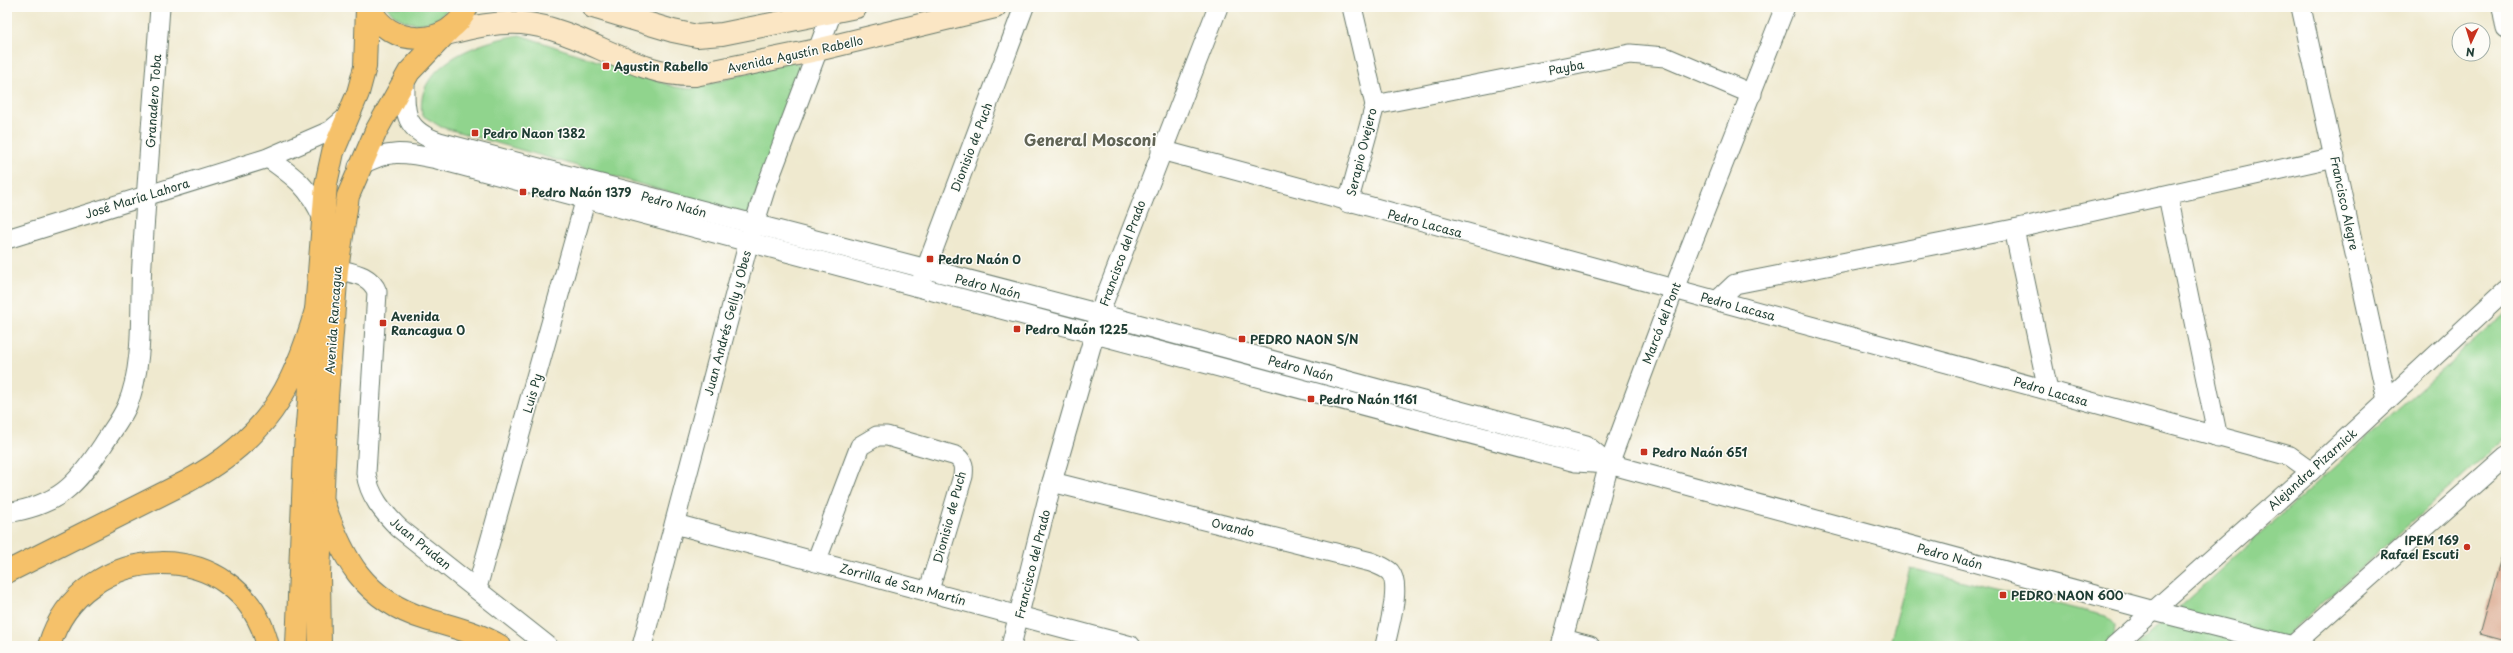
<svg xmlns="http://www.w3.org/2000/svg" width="2513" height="653" font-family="'Playpen Sans',sans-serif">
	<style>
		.green { fill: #90d48d; stroke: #588860 }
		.building { fill: #dcab92 }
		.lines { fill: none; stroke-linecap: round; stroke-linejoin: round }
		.street-casing { stroke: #68796a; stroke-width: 21 }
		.secondary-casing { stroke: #68796a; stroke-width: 24 }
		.primary-casing { stroke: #68796a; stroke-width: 24 }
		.highway-casing { stroke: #68796a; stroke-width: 24 }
		.street { stroke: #fff; stroke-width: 19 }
		.secondary { stroke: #fbe6c4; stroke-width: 22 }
		.primary { stroke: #f5c16b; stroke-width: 22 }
		.highway { stroke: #f5c16b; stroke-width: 22 }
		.poi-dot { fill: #c8321e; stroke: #fdfcf7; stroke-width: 1.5 }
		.labels { text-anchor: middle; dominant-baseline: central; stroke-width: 3; stroke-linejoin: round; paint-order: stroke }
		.street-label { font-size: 12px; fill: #1f3d34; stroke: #fdfcf7 }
		.poi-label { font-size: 12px; font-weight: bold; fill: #1f3d34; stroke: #fdfcf7; text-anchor: start }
		.district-label { font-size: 16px; font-weight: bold; fill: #616455; stroke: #fdfcf7 }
	</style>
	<rect width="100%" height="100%" fill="#fdfcf7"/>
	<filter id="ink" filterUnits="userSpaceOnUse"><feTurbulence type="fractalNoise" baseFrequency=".025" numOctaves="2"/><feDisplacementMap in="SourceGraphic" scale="8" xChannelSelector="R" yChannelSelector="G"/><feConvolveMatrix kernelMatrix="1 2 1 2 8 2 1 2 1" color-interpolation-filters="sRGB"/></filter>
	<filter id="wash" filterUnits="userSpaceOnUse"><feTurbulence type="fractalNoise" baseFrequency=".012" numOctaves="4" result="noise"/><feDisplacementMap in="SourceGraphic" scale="16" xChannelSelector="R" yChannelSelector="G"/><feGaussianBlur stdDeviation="0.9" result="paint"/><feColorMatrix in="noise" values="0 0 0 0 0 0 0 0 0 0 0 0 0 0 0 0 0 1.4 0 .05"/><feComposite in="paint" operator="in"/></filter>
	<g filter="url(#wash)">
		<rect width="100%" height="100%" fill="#efe9cf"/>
		<!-- green -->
		<g class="green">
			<path d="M 387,7 L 449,7 C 434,29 403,29 387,7 Z"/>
			<path d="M 520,35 L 675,87 L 691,89 L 792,61 L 799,65 L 802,72 L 748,215 L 441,127 L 422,115 C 414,64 480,41 520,35 Z"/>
			<polygon points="2506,312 2506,437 2274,646 2136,646"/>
			<polygon points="1910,568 2106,616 2115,626 2114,638 2104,646 1889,646"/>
		</g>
		<g id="blocks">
			<!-- building -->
			<polygon class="building" points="2502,554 2506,554 2506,641 2480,634"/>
		</g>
	</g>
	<g filter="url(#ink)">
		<use href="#blocks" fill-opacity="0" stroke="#68796a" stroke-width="1"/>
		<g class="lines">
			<!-- street casing -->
			<g class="street-casing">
				<g id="street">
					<polyline points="2301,7 2387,400"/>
					<polyline points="2502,7 2506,29"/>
					<path d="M 405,78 C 405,111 402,129 439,142 L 1100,314 L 1586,445 L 1609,464"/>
					<polyline points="1375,105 1630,54 1665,57 1752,94"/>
					<polyline points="1161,150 2290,456 2311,471"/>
					<path d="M 268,158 C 295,177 310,188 323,219"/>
					<path d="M 358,167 C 387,149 404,152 437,159 L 1576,462 L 1609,464 L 2154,611 L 2293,646"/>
					<polyline points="2168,196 2218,438"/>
					<polyline points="1348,203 1375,105 1352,7"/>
					<polyline points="2014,229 2048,390"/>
					<polyline points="7,239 268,158 330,131 349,115"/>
					<path d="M 337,269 C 353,273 371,275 377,292 L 366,473 C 369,496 383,512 399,528 L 548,646"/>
					<polyline points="921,282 1024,7"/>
					<polyline points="1718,300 1735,284 2014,229 2335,157"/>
					<path d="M 1052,482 L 1371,562 C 1378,565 1385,567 1390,572 C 1402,586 1388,629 1385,646"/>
					<path d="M 7,513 C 58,505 76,486 103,445 C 111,432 121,420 127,406 C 145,363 139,309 142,263 C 147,177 154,92 160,7"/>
					<polyline points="675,524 1131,646"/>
					<path d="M 816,562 L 860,446 L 877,436 L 887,436 L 956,456 C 964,462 964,467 963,476 L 929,590"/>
					<polyline points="477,588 586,198"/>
					<polyline points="1563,639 1590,646"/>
					<polyline points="642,646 749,241 765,190 834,7"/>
					<polyline points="1011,646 1052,482 1104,301 1218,7"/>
					<polyline points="1561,646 1609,464 1674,289 1785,7"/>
					<polyline points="2114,646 2311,471 2506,290"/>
					<polyline points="2292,646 2506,456"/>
				</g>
			</g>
			<!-- secondary casing -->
			<g class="secondary-casing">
				<g id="secondary">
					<polyline points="593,7 673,31 697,36 722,34 856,7"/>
					<path d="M 438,36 C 466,29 493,21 522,23 C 583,29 633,77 695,75 L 817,50 L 995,7"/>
				</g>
			</g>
			<!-- primary casing -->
			<g class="primary-casing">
				<g id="primary">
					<path d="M 370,7 C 386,48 451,49 467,7"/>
					<polyline points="297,646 305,450 326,184 333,152 358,93 365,67 367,7"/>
					<polyline points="320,646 319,574 327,397 337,269 348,196 376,131 409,72 453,26"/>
				</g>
			</g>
			<!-- highway casing -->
			<g class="highway-casing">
				<g id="highway">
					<path d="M 322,499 C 342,557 363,600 426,619 C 452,627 476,632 500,646"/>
					<path d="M 7,572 L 188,481 C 265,439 293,392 316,310"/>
					<path d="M 49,646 C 81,538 241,533 268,646"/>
				</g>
			</g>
			<!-- street -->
			<use href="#street" class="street"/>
			<!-- secondary -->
			<use href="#secondary" class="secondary"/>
			<!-- primary -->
			<use href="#primary" class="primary"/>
			<!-- highway -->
			<use href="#highway" class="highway"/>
		</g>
	</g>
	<!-- markers -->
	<g class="poi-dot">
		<rect x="602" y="62" width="8" height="8" rx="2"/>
		<rect x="471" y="129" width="8" height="8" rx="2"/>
		<rect x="519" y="188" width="8" height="8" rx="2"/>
		<rect x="926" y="255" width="8" height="8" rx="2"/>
		<rect x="379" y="319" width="8" height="8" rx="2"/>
		<rect x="1013" y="325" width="8" height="8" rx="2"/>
		<rect x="1238" y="335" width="8" height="8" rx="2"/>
		<rect x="1307" y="395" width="8" height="8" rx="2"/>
		<rect x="1640" y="448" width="8" height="8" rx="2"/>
		<circle cx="2467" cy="547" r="4"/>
		<rect x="1999" y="591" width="8" height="8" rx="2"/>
	</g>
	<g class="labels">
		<!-- street labels -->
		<g class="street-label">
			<text transform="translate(795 54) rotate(-12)">Avenida Agustín Rabello</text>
			<text transform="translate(1566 67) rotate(-11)">Payba</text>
			<text transform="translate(153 101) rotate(-86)">Granadero Toba</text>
			<text transform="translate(971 147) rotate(-69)">Dionisio de Puch</text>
			<text transform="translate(1361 152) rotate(-76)">Serapio Ovejero</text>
			<text transform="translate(137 198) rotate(-17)">José María Lahora</text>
			<text transform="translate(2345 203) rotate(78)">Francisco Alegre</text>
			<text transform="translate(674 204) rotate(15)">Pedro Naón</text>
			<text transform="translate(1425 223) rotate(15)">Pedro Lacasa</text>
			<text transform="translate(1122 253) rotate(-70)">Francisco del Prado</text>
			<text transform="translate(988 286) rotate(14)">Pedro Naón</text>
			<text transform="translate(1738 306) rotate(15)">Pedro Lacasa</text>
			<text transform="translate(333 320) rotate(-86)">Avenida Rancagua</text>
			<text transform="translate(727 323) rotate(-75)">Juan Andrés Gelly y Obes</text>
			<text transform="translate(1661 323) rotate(-69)">Marcó del Pont</text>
			<text transform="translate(1301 368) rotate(15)">Pedro Naón</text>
			<text transform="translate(2051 391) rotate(16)">Pedro Lacasa</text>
			<text transform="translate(532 393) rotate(-74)">Luis Py</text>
			<text transform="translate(2312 469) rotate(-42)">Alejandra Pizarnick</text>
			<text transform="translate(949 517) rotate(-75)">Dionisio de Puch</text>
			<text transform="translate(1233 527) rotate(14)">Ovando</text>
			<text transform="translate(421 543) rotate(39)">Juan Prudan</text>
			<text transform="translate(1950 556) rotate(15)">Pedro Naón</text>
			<text transform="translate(1032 564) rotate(-76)">Francisco del Prado</text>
			<text transform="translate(903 584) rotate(15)">Zorrilla de San Martín</text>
		</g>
		<!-- poi labels -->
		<g class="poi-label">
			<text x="614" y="66">Agustin Rabello</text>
			<text x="483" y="133">Pedro Naon 1382</text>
			<text x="531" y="192">Pedro Naón 1379</text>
			<text x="938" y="259">Pedro Naón 0</text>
			<text x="391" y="316">Avenida<tspan x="391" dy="14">Rancagua 0</tspan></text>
			<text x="1025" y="329">Pedro Naón 1225</text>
			<text x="1250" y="339">PEDRO NAON S/N</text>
			<text x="1319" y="399">Pedro Naón 1161</text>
			<text x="1652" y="452">Pedro Naón 651</text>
			<text x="2459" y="540" text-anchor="end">IPEM 169<tspan x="2459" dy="14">Rafael Escuti</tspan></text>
			<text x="2011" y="595">PEDRO NAON 600</text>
		</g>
		<!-- district labels -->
		<g class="district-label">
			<text x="1090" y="139">General Mosconi</text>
		</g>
	</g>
	<!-- margin -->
	<rect width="2513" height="653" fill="none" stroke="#fdfcf7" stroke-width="24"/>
	<!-- north arrow -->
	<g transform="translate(2471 42) rotate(184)"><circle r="19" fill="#fdfcf7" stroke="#a4b0a9"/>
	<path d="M0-3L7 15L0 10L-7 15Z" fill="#c8321e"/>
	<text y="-6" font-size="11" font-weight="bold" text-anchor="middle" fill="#1f3d34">N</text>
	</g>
</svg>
